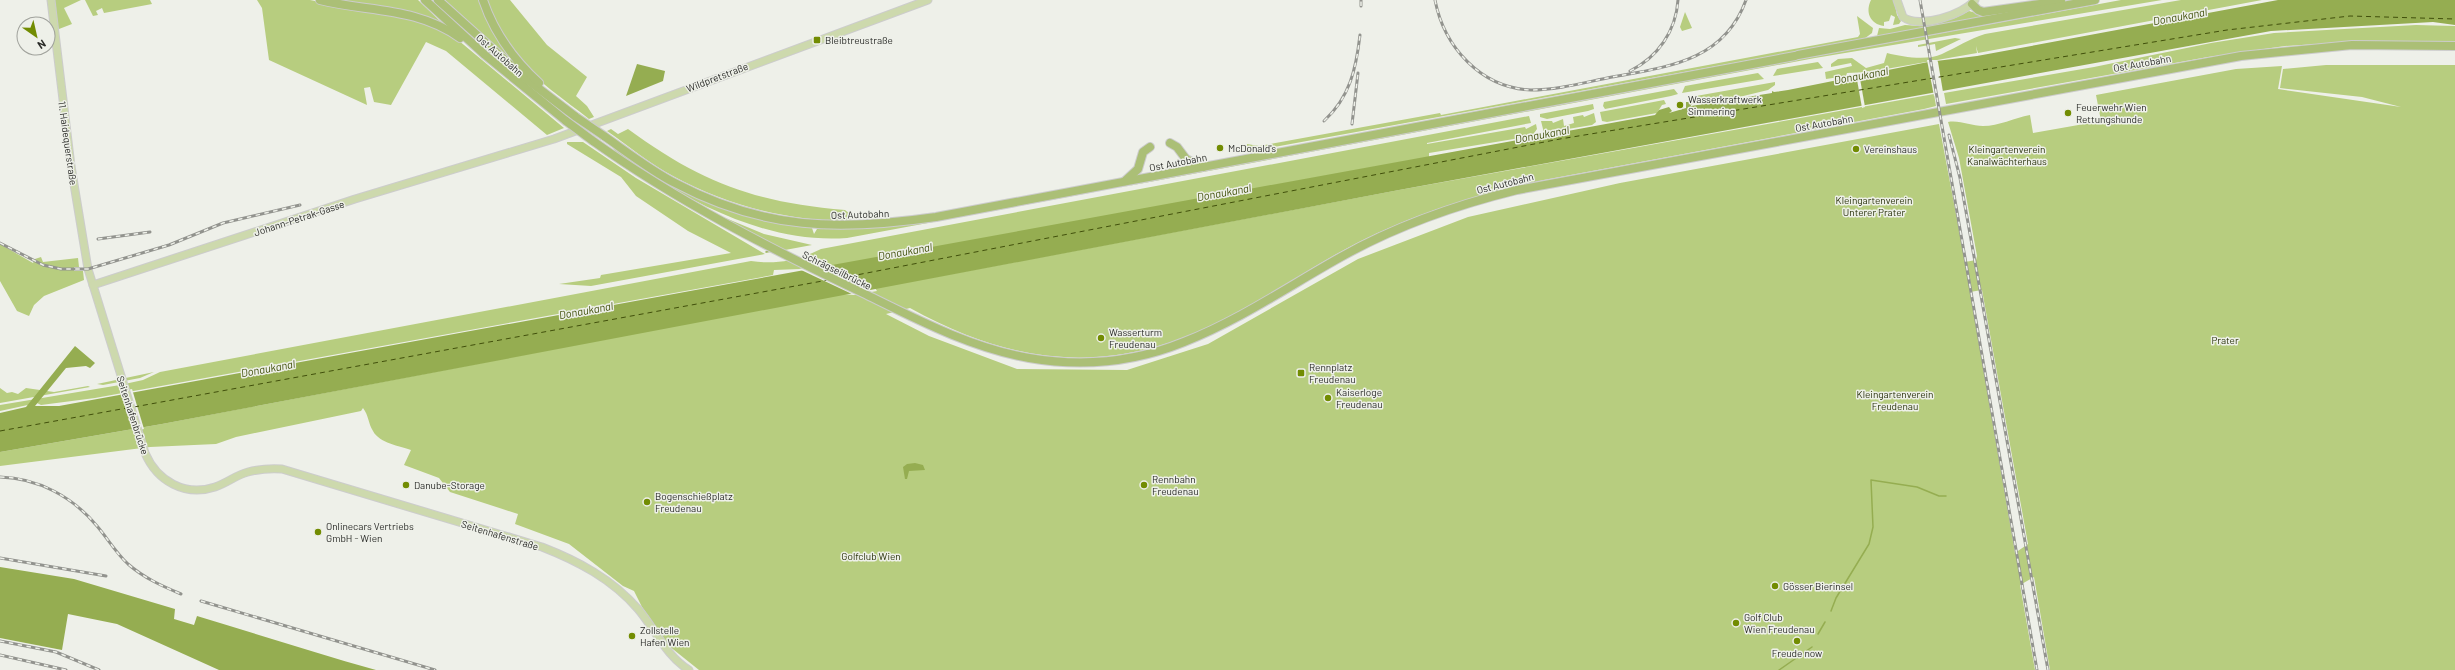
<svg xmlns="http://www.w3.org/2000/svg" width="2455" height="670" font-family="Barlow,sans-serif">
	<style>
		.green { fill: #b7cd7f; fill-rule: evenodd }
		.water { fill: #95ad51 }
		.pier { fill: #eef0e9 }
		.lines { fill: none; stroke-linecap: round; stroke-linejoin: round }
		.stream { stroke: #95ad51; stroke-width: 1.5 }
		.ferry { stroke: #41500b; stroke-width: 1; stroke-dasharray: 5 4; stroke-linecap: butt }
		.major-casing { stroke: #ccc; stroke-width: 9 }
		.highway-casing { stroke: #ccc; stroke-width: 10 }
		.major { stroke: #cdd9ad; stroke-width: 7 }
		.highway { stroke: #abbf76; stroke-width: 8 }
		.rail-casing { stroke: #92938e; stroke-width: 3 }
		.rail { stroke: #eef0e9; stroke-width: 1.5; stroke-dasharray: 4.5; stroke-linecap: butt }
		.highway-bridge-casing { stroke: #ccc; stroke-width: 10; stroke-linecap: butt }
		.highway-bridge { stroke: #abbf76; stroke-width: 8 }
		.poi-dot { fill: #728c02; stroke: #eef0e9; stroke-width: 1.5 }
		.labels { text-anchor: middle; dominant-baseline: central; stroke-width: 3; stroke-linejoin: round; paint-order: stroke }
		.poi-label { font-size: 10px; fill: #2b2c29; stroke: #eef0e9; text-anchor: start }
		.street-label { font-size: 10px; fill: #2b2c29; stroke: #eef0e9 }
		.park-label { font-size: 10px; fill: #2a330c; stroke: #eef0e9 }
		.water-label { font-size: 11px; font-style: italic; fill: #41500b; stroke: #eef0e9 }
	</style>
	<rect width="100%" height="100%" fill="#eef0e9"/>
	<!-- green -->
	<g class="green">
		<polygon points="53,0 81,0 64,8 72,24 59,29 57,28"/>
		<polygon points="85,0 150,0 152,4 104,13 102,8 96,11 98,15 93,16"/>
		<polygon points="257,0 310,0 432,24 458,40 564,128 547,135 446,51 426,42 391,105 374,102 370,87 364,88 367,105 269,60 262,8"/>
		<polygon points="333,0 418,0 442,23"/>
		<polygon points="445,0 480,0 514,63"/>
		<path d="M 486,0 L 510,0 L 547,45 L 587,77 L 576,96 L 587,106 L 594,117 L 589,119 C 565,100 536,81 517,57 C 504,39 495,20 486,0 Z"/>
		<path d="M 1871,0 L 1894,0 L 1897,15 L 1901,21 L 1899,24 L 1893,25 L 1895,17 L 1891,15 L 1889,21 L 1884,22 L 1884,26 C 1870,24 1865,12 1871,0 Z"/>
		<polygon points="2121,0 2162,0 1815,58 1117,188 1291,153"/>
		<path d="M 2181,0 L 2262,0 L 1978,53 L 1976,46 L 1977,53 L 1869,72 L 1847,73 L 1846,76 L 1826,79 L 1825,72 L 1852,66 L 1851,63 L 1831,67 L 1831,64 L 1838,59 L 1852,58 L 1866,68 L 1884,63 L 1887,53 C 1903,57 1927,61 1942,54 C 1957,47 1969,39 1985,34 Z"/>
		<polygon points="2027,9 1877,36 1879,28 1890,29 1905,25 1920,26 1955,18 1969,11 1983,15"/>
		<polygon points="1685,12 1692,28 1682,31 1680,27"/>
		<polygon points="1857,16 1873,28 1872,33 1864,39 1247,152 1247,144 1259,146 1440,113 1441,115 1858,37 1860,34"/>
		<polygon points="2416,25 2455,26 2455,42 2364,41 2285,46 2208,57 1946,104 1944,93 2094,67 2211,43 2274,33"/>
		<polygon points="1955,38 1961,39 1936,51 1935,44 1918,47 1918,45"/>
		<polygon points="1818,62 1823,68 1773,76 1777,69"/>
		<path d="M 2326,65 L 2455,65 L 2455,670 L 2050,670 L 2034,577 L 2020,585 L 2035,670 L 699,670 L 669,646 L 642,607 L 634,591 L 623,586 L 569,544 L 515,524 L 518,514 L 450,492 L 439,478 L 404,465 L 411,450 C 400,446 379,443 373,431 C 368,423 369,416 363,408 L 361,411 L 236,437 L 216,444 L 150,447 L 0,466 L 0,452 L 162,424 L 842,294 L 854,295 L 877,291 L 875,288 L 919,280 L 1399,190 L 1934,94 L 1936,106 L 1924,109 L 1544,180 C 1474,195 1407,216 1344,250 C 1304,271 1267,299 1226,319 C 1113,376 1019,368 910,308 L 886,314 L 929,336 L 1017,369 L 1127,370 L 1208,344 L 1358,259 L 1468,217 L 1620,183 L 1939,124 L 1965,262 L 1976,260 L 1977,256 L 1959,158 L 1948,122 C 1960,120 1971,126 1983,126 C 1999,126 2014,118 2030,115 L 2033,133 L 2101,121 L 2096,95 L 2236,69 L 2282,66 L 2278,89 L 2401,107 L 2362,97 L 2280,88 L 2283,69 ZM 1982,290 L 2028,544 L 2015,553 L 1970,292 Z"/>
		<polygon points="1758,73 1764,79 1682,93 1685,86"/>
		<polygon points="1775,82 1775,85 1768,90 1731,99 1694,102 1691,105 1690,98 1696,96 1694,98 1696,100 1698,98 1696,96"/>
		<polygon points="1674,89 1678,94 1671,96 1605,109 1603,106 1604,102"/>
		<polygon points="1664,100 1666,104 1662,105 1657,113 1607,122 1602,121 1600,112"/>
		<polygon points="1593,104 1594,109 1588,111 1547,119 1540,117 1540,114"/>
		<polygon points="1594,113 1596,122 1592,125 1544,133 1541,121 1552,121 1553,123 1563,119 1564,126 1574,123 1573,117 1583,115 1584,117"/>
		<path d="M 1529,116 L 1531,123 L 1427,143 L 1427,144 L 1525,127 L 1526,129 L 1536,124 L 1537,129 L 1532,136 L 1429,153 L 1429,157 L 827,267 L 825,264 L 800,269 L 774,270 L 773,275 L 95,398 L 41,405 L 37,403 L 0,411 L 0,405 L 120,385 L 143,380 L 160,372 L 751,261 C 776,265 799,260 821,249 Z"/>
		<path d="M 611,129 L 618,134 L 628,129 C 702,183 754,202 845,210 L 850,214 L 850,221 C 789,221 728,206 673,176 C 650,164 629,146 607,131 Z"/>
		<polygon points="567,142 583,142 636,178 765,254 591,286 559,284 600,278 601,275 731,253 688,231 636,196 621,177 567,144"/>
		<path d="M 613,148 C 677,192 735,220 812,228 L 814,234 L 817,229 L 859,229 L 897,226 L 1105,190 L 847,238 C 777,243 712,213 653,177 C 641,169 622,160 613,148 Z"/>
		<polygon points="711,212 764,234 812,245 785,250"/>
		<polygon points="0,244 33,263 35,259 41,257 43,262 78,258 79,267 74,267 74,271 83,271 84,280 44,296 34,305 29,316 17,311 0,281"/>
		<polygon points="154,372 140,378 103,385 97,384"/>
		<polygon points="88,386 90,387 0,403 0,388 7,393 12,392 18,394 26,388 54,392"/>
	</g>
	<!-- water -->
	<g class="water">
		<polygon points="2278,0 2455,0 2455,25 2433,22 2271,31 1399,190 162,424 0,452 0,413 26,407 75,346 95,363 90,368 86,366 66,368 35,406 59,406 1655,115 1659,110 1669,107 1672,111 1669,113 1686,108 1686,102 1690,102 1691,106 1772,93 1772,91 1774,92 1788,90 1928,62 1977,56"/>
		<polygon points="637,64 665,71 663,81 626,96"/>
		<polygon points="915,463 923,465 925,470 909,471 907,479 905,479 903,467 907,464"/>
		<path d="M 0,567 L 74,579 L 175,609 L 174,619 L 194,625 L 197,616 C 257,634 315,653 376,670 L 219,670 L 117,624 L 68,614 L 62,650 L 0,638 Z"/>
	</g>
	<!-- pier -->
	<g class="pier">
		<polygon points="1927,60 1937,60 1938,62 1943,92 1934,96"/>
		<polygon points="1859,73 1865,107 1862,108 1856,74"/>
		<polygon points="818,266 870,291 852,294 799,269"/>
		<polygon points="132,389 144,429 134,431 122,391"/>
	</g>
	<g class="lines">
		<!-- stream -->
		<g class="stream">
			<polyline points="766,252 772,251"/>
			<polyline points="1831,611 1836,598 1869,544 1873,527 1871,480 1917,487 1939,496 1946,496"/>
			<polyline points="1818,634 1825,622"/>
			<polyline points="1779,670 1812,647"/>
		</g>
		<!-- ferry -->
		<g class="ferry">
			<polyline points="841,278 1560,139 2227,30 2350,16 2455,19"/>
			<polyline points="134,407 828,280"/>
			<polyline points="0,431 127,408"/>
		</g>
		<!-- major casing -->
		<g class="major-casing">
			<g id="major">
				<path d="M 51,0 L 71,166 L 88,269 L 145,453 C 157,481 185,497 215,487 C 227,483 236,475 248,472 C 260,469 270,468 282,469 L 542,547 C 578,561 612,579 638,609 C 655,629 666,656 689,670"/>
				<path d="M 1897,0 L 1903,17 C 1919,29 1963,15 1975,0"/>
				<polyline points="93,285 355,199 554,139 928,0"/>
			</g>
		</g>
		<!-- highway casing -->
		<g class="highway-casing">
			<g id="highway">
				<path d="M 320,0 C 368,12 417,7 460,38"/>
				<polyline points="425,0 485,55 566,121"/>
				<polyline points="438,0 525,78 576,117"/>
				<path d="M 483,0 C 494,33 514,60 539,83"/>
				<polyline points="1972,4 1978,10 1983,12 2061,1"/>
				<polyline points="1798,55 2095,0"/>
				<path d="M 604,136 C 627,152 650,170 675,183 C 764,230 839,231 936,217 L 1795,56"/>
				<path d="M 593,141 C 677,201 769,248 863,293 C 916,319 971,348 1029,358 C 1081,367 1135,362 1184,342 C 1240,320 1289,286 1341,257 C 1396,226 1456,205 1517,190 L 2241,56 L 2352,45 L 2455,46"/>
				<polyline points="1170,143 1177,147 1186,159 1203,167"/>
				<polyline points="1125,181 1138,169 1143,152 1150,147"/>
			</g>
		</g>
		<!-- major -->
		<use href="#major" class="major"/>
		<!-- highway -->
		<use href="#highway" class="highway"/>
		<!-- rail casing -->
		<g class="rail-casing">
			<g id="rail">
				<path d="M 1435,0 C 1444,47 1481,88 1531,90 C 1558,90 1586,82 1612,77 C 1668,67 1724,61 1746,0"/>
				<polyline points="1920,0 2037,670"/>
				<polyline points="1361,6 1361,0"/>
				<path d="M 1630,71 C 1658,57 1676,31 1678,0"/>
				<path d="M 1324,121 C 1350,97 1356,69 1360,35"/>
				<polyline points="1352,124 1358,73"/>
				<polyline points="1949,135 1960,178 2048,670"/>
				<polyline points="98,239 150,232"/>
				<polyline points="0,243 43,265 61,269 88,269 169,245 223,223 300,205"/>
				<path d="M 0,477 C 38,478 73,497 97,526 C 108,539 116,553 128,564 C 144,578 162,586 181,594"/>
				<polyline points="0,558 106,576"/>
				<polyline points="201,601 435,670"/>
				<polyline points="0,641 56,652 99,670"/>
				<polyline points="0,655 66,670"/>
			</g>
		</g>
		<!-- rail -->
		<use href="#rail" class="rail"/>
		<!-- highway-bridge casing -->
		<g class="highway-bridge-casing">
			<g id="highway-bridge">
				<polyline points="576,117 604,136"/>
				<polyline points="566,121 593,141"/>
			</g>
		</g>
		<!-- highway-bridge -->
		<use href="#highway-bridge" class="highway-bridge"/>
	</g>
	<!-- markers -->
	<g class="poi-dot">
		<rect x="813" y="36" width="8" height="8" rx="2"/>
		<circle cx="1680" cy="105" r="4"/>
		<circle cx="2068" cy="113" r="4"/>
		<circle cx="1220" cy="148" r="4"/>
		<circle cx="1856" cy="149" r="4"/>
		<circle cx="1101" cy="338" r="4"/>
		<rect x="1297" y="369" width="8" height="8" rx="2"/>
		<circle cx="1328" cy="398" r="4"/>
		<circle cx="406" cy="485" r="4"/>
		<circle cx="1144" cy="485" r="4"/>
		<circle cx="647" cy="502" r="4"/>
		<circle cx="318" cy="532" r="4"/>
		<circle cx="1775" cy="586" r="4"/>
		<circle cx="1736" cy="623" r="4"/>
		<circle cx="632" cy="636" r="4"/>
		<circle cx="1797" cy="641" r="4"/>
	</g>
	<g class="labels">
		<!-- poi labels -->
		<g class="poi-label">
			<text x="825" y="40">Bleibtreustraße</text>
			<text x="1688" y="99">Wasserkraftwerk<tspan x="1688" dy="12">Simmering</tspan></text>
			<text x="2076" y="107">Feuerwehr Wien<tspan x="2076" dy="12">Rettungshunde</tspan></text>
			<text x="1228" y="148">McDonald's</text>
			<text x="1864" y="149">Vereinshaus</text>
			<text x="1109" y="332">Wasserturm<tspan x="1109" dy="12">Freudenau</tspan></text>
			<text x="1309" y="367">Rennplatz<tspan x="1309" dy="12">Freudenau</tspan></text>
			<text x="1336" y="392">Kaiserloge<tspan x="1336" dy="12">Freudenau</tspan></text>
			<text x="1152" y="479">Rennbahn<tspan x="1152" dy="12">Freudenau</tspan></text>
			<text x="414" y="485">Danube-Storage</text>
			<text x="655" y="496">Bogenschießplatz<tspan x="655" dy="12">Freudenau</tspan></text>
			<text x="326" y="526">Onlinecars Vertriebs<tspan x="326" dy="12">GmbH - Wien</tspan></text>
			<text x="1783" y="586">Gösser Bierinsel</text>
			<text x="1744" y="617">Golf Club<tspan x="1744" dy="12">Wien Freudenau</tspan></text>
			<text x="640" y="630">Zollstelle<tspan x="640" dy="12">Hafen Wien</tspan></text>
			<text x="1797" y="653" text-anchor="middle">Freude now</text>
		</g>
		<!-- street labels -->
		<g class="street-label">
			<text transform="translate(500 55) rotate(41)">Ost Autobahn</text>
			<text transform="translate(2142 63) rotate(-10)">Ost Autobahn</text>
			<text transform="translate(717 77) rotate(-21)">Wildpretstraße</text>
			<text transform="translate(1824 123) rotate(-10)">Ost Autobahn</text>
			<text transform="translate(68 143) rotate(82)">11. Haidequerstraße</text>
			<text transform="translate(1178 162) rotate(-11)">Ost Autobahn</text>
			<text transform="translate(1505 183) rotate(-14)">Ost Autobahn</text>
			<text transform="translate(860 214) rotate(-2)">Ost Autobahn</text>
			<text transform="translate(299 218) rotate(-18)">Johann-Petrak-Gasse</text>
			<text transform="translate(837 270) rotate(26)">Schrägseilbrücke</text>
			<text transform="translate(133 415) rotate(72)">Seitenhafenbrücke</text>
			<text transform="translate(500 535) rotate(17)">Seitenhafenstraße</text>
		</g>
		<!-- park labels -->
		<g class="park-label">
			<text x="2007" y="149">Kleingartenverein<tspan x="2007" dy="12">Kanalwächterhaus</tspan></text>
			<text x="1874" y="200">Kleingartenverein<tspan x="1874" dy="12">Unterer Prater</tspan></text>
			<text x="2225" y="340">Prater</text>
			<text x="1895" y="394">Kleingartenverein<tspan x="1895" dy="12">Freudenau</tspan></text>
			<text x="871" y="556">Golfclub Wien</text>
		</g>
		<!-- water labels -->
		<g class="water-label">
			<text transform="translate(2180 16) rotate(-10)">Donaukanal</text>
			<text transform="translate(1861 75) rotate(-10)">Donaukanal</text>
			<text transform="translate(1542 134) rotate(-10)">Donaukanal</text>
			<text transform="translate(1224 192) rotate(-10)">Donaukanal</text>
			<text transform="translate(905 251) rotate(-10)">Donaukanal</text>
			<text transform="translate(586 310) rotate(-10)">Donaukanal</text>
			<text transform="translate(268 368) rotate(-10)">Donaukanal</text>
		</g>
	</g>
	<!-- north arrow -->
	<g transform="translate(36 36) rotate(146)"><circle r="19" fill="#eef0e9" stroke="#a0a29c"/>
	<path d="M0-3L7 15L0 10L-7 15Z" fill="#728c02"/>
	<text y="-6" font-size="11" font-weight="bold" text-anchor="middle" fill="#2b2c29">N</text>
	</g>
</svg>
